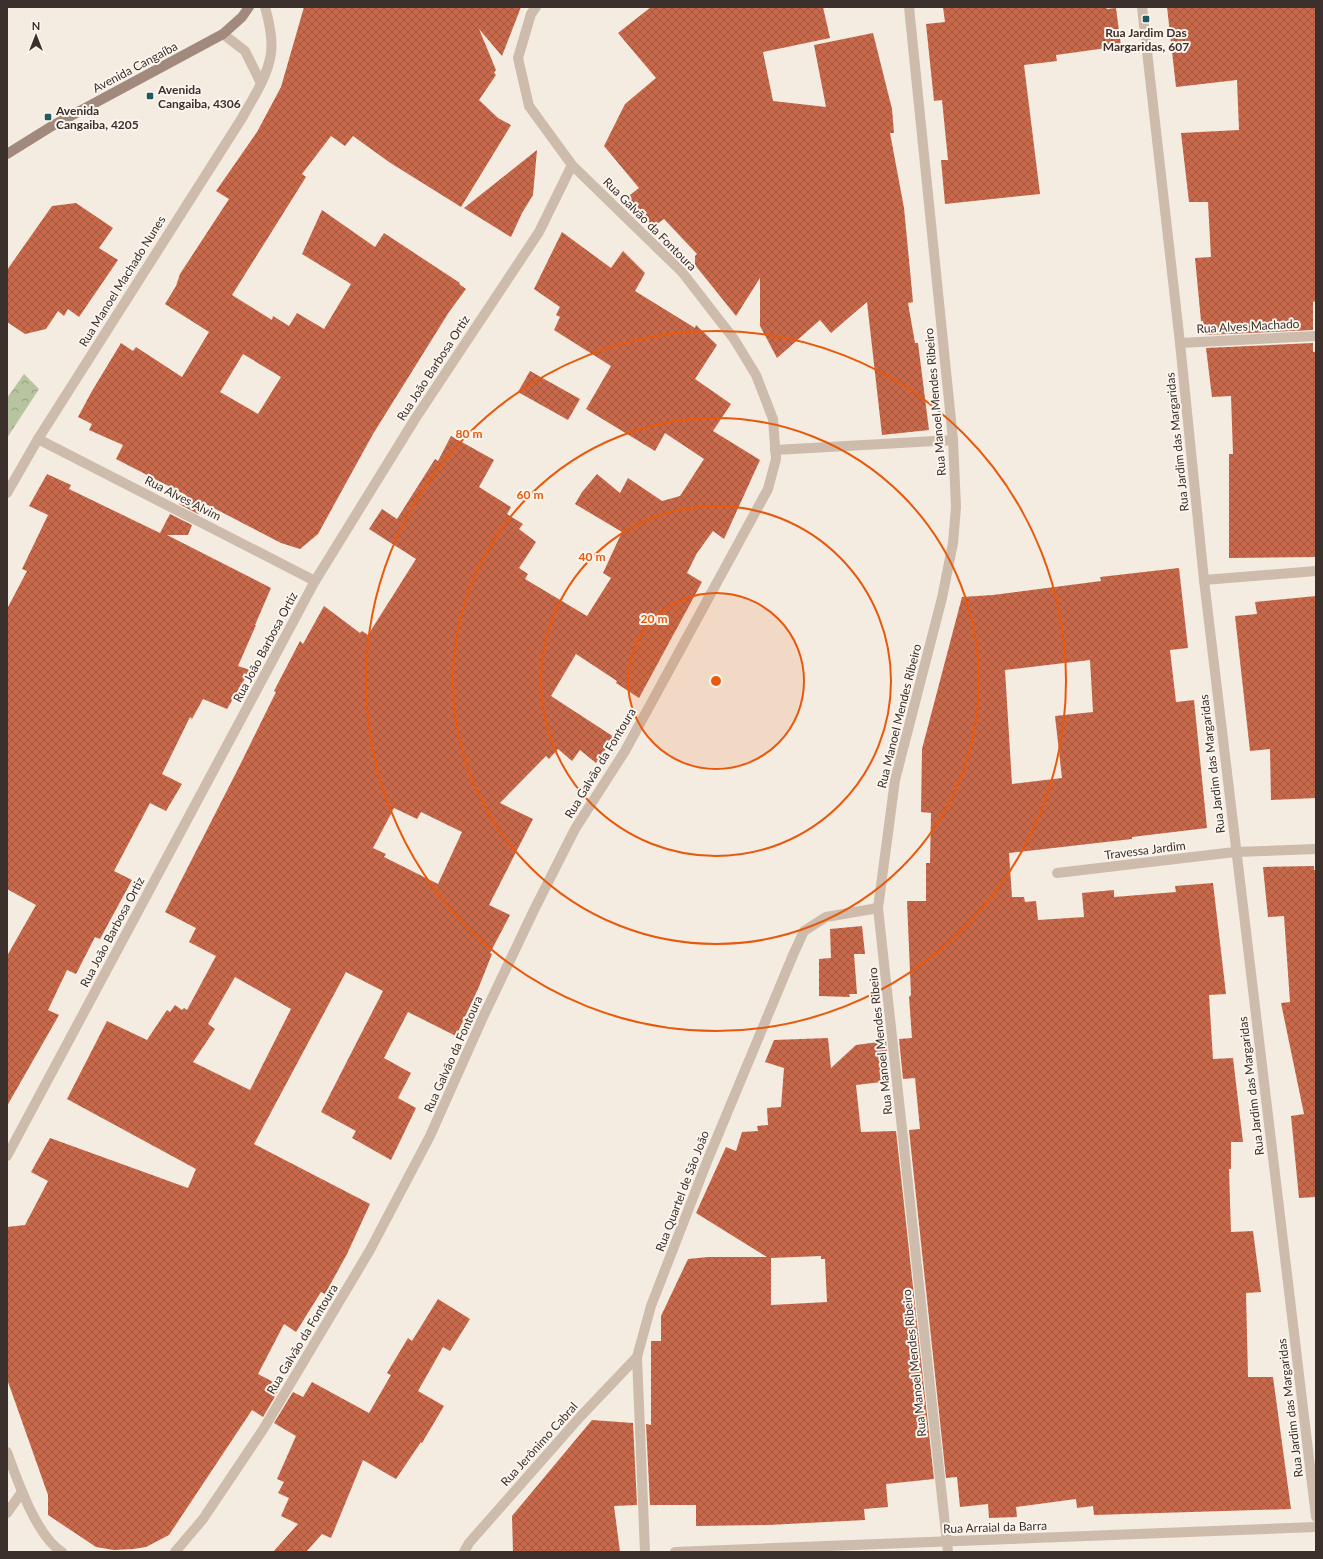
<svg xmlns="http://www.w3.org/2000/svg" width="1323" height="1559" font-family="Lato,sans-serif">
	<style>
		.forest { fill: url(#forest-crowns) }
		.building { fill: url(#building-cross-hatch); fill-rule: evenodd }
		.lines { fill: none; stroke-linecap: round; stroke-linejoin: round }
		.minor { stroke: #cdbbac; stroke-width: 10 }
		.secondary { stroke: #a18a7d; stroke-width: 10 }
		.ring { fill: none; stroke: #e8590c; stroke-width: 2 }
		.poi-dot { fill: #1f5a5e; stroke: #fbf5ee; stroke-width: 1.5 }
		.labels { text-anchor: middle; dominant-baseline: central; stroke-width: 4; stroke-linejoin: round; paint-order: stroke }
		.poi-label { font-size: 12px; font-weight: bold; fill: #3b302b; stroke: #fbf5ee; text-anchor: start }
		.street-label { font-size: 12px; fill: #3b302b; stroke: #fbf5ee }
		.centre { fill: #e8590c; stroke: #fbf5ee; stroke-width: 2 }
		.ring-label { font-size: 12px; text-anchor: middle; font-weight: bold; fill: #e8590c; stroke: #fbf5ee; stroke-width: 4; stroke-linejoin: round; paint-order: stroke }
	</style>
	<defs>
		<pattern id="forest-crowns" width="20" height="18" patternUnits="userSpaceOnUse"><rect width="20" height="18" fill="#b8c4a0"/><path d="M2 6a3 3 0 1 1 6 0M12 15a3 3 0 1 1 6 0" fill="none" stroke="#97a083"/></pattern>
		<pattern id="building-cross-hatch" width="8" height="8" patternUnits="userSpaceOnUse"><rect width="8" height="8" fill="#c8694b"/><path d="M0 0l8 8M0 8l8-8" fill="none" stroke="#a4573f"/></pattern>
	</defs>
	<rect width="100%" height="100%" fill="#f4ebe1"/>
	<!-- forest -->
	<polygon class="forest" points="24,374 39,389 7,438 7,398"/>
	<!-- building -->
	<g class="building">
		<path d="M 304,7 L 521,7 L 502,56 L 479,29 L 496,70 L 494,73 L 496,75 L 479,100 L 498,118 L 511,125 L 461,207 L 389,162 L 353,136 L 345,146 L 331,136 L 302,174 L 306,177 L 232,295 L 272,320 L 273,316 L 289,326 L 297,313 L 324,329 L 351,284 L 302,254 L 322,210 L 375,247 L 384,233 L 460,283 L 459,284 L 466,289 L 449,312 L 373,434 L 318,534 L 300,549 L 281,543 L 204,503 L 198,514 L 179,504 L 186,495 L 116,459 L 123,445 L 89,430 L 92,424 L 78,417 L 92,391 L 121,343 L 133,351 L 136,347 L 182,377 L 209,332 L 165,304 L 176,286 L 180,274 L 229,199 L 216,191 L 257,132 L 281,87 ZM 243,354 L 281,377 L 258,414 L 220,392 Z"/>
		<polygon points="651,7 823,7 830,38 763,52 773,101 826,107 814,45 873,33 892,109 894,133 890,133 904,208 913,302 908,303 915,343 918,343 929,430 882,435 867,302 831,333 820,320 777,358 760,326 760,278 736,316 695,265 695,256 697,254 664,219 653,227 626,198 639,188 604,146 625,104 656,78 618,33"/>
		<polygon points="943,7 1106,7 1107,9 1116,8 1121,46 1056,55 1057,61 1024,65 1040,194 945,204 941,160 948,160 942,100 934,101 926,24 945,22"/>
		<polygon points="1167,7 1316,7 1316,301 1313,302 1313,330 1205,335 1203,321 1201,321 1195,258 1211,257 1208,202 1189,202 1181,133 1239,130 1237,80 1176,87"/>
		<polygon points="537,150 533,195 522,213 511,237 464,208"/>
		<polygon points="76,203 113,228 99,248 118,260 79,317 68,309 64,316 58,311 46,329 25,334 7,322 7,270 52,206"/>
		<path d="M 562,232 L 611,268 L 623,251 L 645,273 L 635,291 L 695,328 L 696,325 L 717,345 L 695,379 L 731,404 L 713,431 L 760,460 L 724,539 L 713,531 L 697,553 L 687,573 L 702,582 L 639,698 L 616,683 L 617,681 L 576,654 L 551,696 L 614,737 L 596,763 L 580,750 L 572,761 L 558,749 L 549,759 L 546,756 L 500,803 L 533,819 L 489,905 L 510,915 L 490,953 L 492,954 L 478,989 L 456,1036 L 408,1012 L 384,1058 L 411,1073 L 398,1098 L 416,1108 L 391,1160 L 352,1138 L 356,1131 L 321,1112 L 383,991 L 346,972 L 254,1144 L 370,1204 L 347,1254 L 325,1294 L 321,1292 L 296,1332 L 284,1324 L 258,1374 L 281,1386 L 263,1417 L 252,1410 L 169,1535 L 146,1547 L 133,1549 L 114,1550 L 96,1547 L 48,1515 L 48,1495 L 7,1379 L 7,1227 L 25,1225 L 48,1181 L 31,1172 L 50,1138 L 188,1188 L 196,1169 L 67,1099 L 107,1021 L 147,1040 L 167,1010 L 170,1012 L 175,1005 L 182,1010 L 184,1008 L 187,1010 L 216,956 L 189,942 L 196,928 L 165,912 L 239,767 L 276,692 L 274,691 L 300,641 L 303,644 L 324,606 L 360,633 L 362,631 L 368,635 L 416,559 L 369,529 L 382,509 L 397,519 L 435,459 L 438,461 L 451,436 L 494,460 L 479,487 L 511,507 L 507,514 L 523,524 L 519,529 L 536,542 L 519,568 L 528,574 L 525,579 L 587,616 L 611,578 L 603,573 L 622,532 L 575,504 L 582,492 L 597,474 L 620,493 L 628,478 L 662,501 L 680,496 L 704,459 L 665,433 L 655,451 L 586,409 L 611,366 L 554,330 L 560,317 L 556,315 L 560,307 L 534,289 ZM 394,808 L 417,819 L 421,812 L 462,832 L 438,884 L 384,857 L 386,854 L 373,848 ZM 235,977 L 291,1009 L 250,1090 L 193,1062 L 215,1029 L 208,1024 Z"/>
		<polygon points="1313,343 1313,352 1316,352 1316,557 1229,558 1229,454 1233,454 1231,396 1212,397 1206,348"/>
		<polygon points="530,371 580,399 568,420 518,392"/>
		<polygon points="47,474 71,485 69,489 160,533 170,514 192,525 188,535 167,535 271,588 255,625 256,625 238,666 250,670 227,709 203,699 192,719 190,717 162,774 182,784 166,811 150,803 114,871 132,880 100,939 95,937 76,974 67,970 48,1010 59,1015 7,1106 7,956 36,905 7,889 7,609 27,571 22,569 48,515 29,506"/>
		<path d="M 1179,568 L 1188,648 L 1170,650 L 1176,702 L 1194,700 L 1207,828 L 1132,837 L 1132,839 L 1009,853 L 1012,897 L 1024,897 L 1025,902 L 1036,901 L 1038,920 L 1084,917 L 1082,893 L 1114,890 L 1114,897 L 1176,892 L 1175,886 L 1213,883 L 1226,994 L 1209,995 L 1213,1059 L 1233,1058 L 1243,1142 L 1231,1142 L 1231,1169 L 1229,1169 L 1231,1232 L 1253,1231 L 1261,1292 L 1246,1293 L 1248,1377 L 1273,1377 L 1291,1509 L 1094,1515 L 1093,1506 L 1077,1508 L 1076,1499 L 1016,1507 L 1017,1517 L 989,1518 L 988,1504 L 960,1507 L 957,1477 L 946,1478 L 909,1130 L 920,1129 L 915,1078 L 903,1079 L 899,1039 L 912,1038 L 909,997 L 911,995 L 907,901 L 926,901 L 926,863 L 930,863 L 931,813 L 921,812 L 922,749 L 962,597 L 993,595 L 1101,581 L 1100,577 ZM 1090,660 L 1093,712 L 1055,716 L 1062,778 L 1012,784 L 1005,670 Z"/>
		<polygon points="1316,596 1316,798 1271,800 1270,749 1250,751 1235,616 1257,614 1255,602"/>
		<polygon points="1314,866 1314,870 1316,870 1316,1197 1299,1198 1291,1116 1304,1114 1281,1003 1290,1002 1284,916 1268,917 1263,867"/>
		<polygon points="862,926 865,954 854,954 857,994 849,994 850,997 819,996 819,959 831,958 830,929"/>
		<path d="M 828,1038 L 831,1068 L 856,1045 L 886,1041 L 890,1081 L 856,1085 L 861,1132 L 896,1131 L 934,1479 L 886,1484 L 888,1507 L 864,1509 L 865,1520 L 768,1525 L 696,1526 L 696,1505 L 650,1505 L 646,1424 L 651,1425 L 651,1341 L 661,1341 L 661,1316 L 688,1259 L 708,1257 L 767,1257 L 696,1213 L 726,1147 L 736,1151 L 742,1132 L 758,1131 L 757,1126 L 768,1125 L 767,1108 L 781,1107 L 784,1068 L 765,1062 L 774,1040 ZM 821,1256 L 821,1259 L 825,1259 L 827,1302 L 771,1305 L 771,1258 Z"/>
		<polygon points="438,1299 470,1319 450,1351 443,1347 418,1391 444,1406 422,1443 421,1442 396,1479 363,1460 331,1538 322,1534 306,1552 273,1552 298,1524 281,1516 289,1498 278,1493 284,1482 277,1479 296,1436 274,1423 293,1392 303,1397 312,1382 369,1413 391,1375 387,1373 408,1338 412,1341"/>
		<polygon points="592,1420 633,1423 637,1505 614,1506 620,1552 513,1552 512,1516"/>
	</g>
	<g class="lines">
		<!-- minor -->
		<g class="minor">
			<polyline points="909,7 953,440 956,507 953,543 942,598 895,780 878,908 948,1552"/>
			<polyline points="1142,7 1180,343 1204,580 1316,1517"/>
			<polyline points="223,34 245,51 261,83"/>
			<polyline points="1180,343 1316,336"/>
			<polyline points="38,439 315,581"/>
			<polyline points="775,450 953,440"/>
			<path d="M 7,493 L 38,439 L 242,118 C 253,98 268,76 271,53 C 273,38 269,21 265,7"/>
			<polyline points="1204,580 1316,571"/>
			<polyline points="1057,873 1235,852 1316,849"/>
			<polyline points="7,1156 315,581 415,419 539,232 572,165"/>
			<path d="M 7,1452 C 17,1479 36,1536 62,1552"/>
			<polyline points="7,1513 22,1492"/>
			<polyline points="175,1552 203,1519 264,1428 370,1250 430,1136 484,1015 534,910 575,829 625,751 768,489 776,459 773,419 756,375 734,339 682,272 572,165 529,106 518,58 531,14 536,7"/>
			<polyline points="464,1552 469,1543 580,1417 637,1357"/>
			<polyline points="645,1552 637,1357 651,1306 708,1159 793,955 804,931 826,917 878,908"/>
			<polyline points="675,1552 1316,1527"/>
		</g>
		<!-- secondary -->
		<polyline class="secondary" points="7,154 52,126 223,34 242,17 249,7"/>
	</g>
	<!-- distance rings -->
	<circle cx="716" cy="681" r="88" fill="#e8590c" fill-opacity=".12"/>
	<g class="ring">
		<circle cx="716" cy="681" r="88"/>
		<circle cx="716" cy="681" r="175"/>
		<circle cx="716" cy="681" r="263"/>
		<circle cx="716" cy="681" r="350"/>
	</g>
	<!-- markers -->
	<g class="poi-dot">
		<rect x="1142" y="15" width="8" height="8" rx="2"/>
		<rect x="146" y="92" width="8" height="8" rx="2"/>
		<rect x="44" y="113" width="8" height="8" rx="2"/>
	</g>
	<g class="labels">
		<!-- poi labels -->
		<g class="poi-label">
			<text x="1146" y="32" text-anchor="middle">Rua Jardim Das<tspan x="1146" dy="14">Margaridas, 607</tspan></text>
			<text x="158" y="89">Avenida<tspan x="158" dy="14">Cangaiba, 4306</tspan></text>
			<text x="56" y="110">Avenida<tspan x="56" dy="14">Cangaiba, 4205</tspan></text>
		</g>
		<!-- street labels -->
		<g class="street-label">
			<text transform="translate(135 67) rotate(-28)">Avenida Cangaíba</text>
			<text transform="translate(650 224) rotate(45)">Rua Galvão da Fontoura</text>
			<text transform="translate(122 281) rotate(-58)">Rua Manoel Machado Nunes</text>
			<text transform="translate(1248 326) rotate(-3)">Rua Alves Machado</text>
			<text transform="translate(433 368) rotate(-57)">Rua João Barbosa Ortiz</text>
			<text transform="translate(935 402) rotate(-95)">Rua Manoel Mendes Ribeiro</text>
			<text transform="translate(1177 442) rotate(-96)">Rua Jardim das Margaridas</text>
			<text transform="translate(183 498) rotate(27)">Rua Alves Alvim</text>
			<text transform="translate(265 647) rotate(-62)">Rua João Barbosa Ortiz</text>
			<text transform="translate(899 716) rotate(-76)">Rua Manoel Mendes Ribeiro</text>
			<text transform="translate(600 763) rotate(-59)">Rua Galvão da Fontoura</text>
			<text transform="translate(1212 764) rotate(-97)">Rua Jardim das Margaridas</text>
			<text transform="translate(1145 850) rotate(-7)">Travessa Jardim</text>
			<text transform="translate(112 932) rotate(-62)">Rua João Barbosa Ortiz</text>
			<text transform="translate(880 1041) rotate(-96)">Rua Manoel Mendes Ribeiro</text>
			<text transform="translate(453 1054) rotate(-66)">Rua Galvão da Fontoura</text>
			<text transform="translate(1251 1086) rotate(-97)">Rua Jardim das Margaridas</text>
			<text transform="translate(682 1191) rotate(-69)">Rua Quartel de São João</text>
			<text transform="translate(302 1339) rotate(-59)">Rua Galvão da Fontoura</text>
			<text transform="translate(914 1363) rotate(-96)">Rua Manoel Mendes Ribeiro</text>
			<text transform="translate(1290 1408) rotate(-97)">Rua Jardim das Margaridas</text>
			<text transform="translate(539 1444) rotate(-48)">Rua Jerônimo Cabral</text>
			<text transform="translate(995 1527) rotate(-2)">Rua Arraial da Barra</text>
		</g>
	</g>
	<circle cx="716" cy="681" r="6" class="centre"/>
	<g class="ring-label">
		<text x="469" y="438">80 m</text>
		<text x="530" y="499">60 m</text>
		<text x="592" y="561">40 m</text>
		<text x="654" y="623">20 m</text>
	</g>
	<!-- border -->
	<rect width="1323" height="1559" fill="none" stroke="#3b302b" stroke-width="16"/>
	<!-- north arrow -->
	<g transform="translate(36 36)" stroke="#fbf5ee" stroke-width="3" paint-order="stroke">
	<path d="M0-3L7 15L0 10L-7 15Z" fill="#3b302b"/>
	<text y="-6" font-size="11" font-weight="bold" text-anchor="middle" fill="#3b302b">N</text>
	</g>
</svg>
